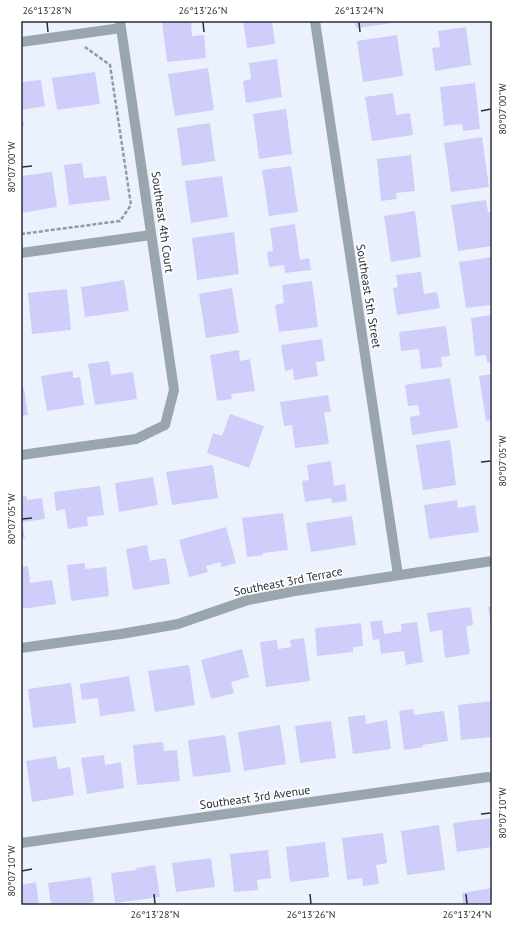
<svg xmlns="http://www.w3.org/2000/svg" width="513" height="926" font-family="'PT Sans',sans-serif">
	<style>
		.building { fill: #cfcdf9 }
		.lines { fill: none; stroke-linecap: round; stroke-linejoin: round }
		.path { stroke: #949aa5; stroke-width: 2.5; stroke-dasharray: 4 2; stroke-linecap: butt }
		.minor { stroke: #99a6ad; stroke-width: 10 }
		.ticks { fill: none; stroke: #2a303a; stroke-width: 1.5 }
		.labels { text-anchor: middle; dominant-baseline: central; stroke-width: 3.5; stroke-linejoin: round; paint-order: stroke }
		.street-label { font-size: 12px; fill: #2a303a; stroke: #fff }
		.neatline { fill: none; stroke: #2a303a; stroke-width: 1.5 }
		.ticks-label { font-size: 10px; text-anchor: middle; fill: #2a303a }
	</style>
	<rect width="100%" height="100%" fill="#ecf2fd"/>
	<!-- building -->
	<g class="building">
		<polygon points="162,21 191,21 192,36 204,35 206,58 167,62"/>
		<polygon points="243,21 272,21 275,44 247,48"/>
		<polygon points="355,21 393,21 393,23 356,28"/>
		<polygon points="466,27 471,65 435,71 432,48 440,47 438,31"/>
		<polygon points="397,35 403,76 363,82 357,41"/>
		<polygon points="277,59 282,97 246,103 243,81 251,79 249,63"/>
		<polygon points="208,68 214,110 175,116 168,74"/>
		<polygon points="95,72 100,104 57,110 52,78"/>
		<polygon points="41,80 45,106 22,110 24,126 21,126 21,82"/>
		<polygon points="475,83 480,129 463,131 462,124 444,126 440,87"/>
		<polygon points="393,93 396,115 410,113 413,135 372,141 365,97"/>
		<polygon points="286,109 292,154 259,159 253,114"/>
		<polygon points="210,123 215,161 182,166 177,128"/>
		<polygon points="482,137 489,187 451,192 444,143"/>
		<polygon points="411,155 415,191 396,193 397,199 381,201 377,159"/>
		<polygon points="82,163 84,178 106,176 110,200 69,205 64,165"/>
		<polygon points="291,166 298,212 269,216 262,170"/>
		<polygon points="52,172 57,207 21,213 21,176"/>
		<polygon points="222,176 228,217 191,223 185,181"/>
		<polygon points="486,200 488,212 492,212 492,246 458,251 451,205"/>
		<polygon points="415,211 421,257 391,262 384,216"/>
		<polygon points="295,224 300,260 309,258 311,270 285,273 284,265 269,267 267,252 273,251 270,228"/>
		<polygon points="234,232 239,274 197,280 192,238"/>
		<polygon points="492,257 492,305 466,308 459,262"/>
		<polygon points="421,272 424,294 437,292 440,308 397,315 393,288 398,287 396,275"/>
		<polygon points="124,280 129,311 85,317 81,287"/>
		<polygon points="312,281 318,327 279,332 275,305 284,303 282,285"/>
		<polygon points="232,288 239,333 206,338 199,294"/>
		<polygon points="67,289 71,330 32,334 28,293"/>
		<polygon points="492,315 492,362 487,363 486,355 475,356 471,318"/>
		<polygon points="446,326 450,356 441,357 442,367 421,369 419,349 401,351 399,332"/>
		<polygon points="322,339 325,361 316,362 318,376 294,380 293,369 285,371 281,345"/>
		<polygon points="239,350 240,361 250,359 255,391 231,394 232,399 217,401 210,355"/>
		<polygon points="109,361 111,375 133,372 137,399 95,405 88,364"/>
		<polygon points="73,371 73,378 80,377 84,405 47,411 41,376"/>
		<polygon points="492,374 492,420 486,421 479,376"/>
		<polygon points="450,378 458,428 412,435 410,417 420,415 418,405 408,406 405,385"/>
		<polygon points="21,388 24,388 28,415 21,416"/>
		<polygon points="328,395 331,412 324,412 329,444 295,448 292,425 284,426 280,402"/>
		<polygon points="230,414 264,426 249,468 207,453 213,433 222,436"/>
		<polygon points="450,440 456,485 423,490 416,445"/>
		<polygon points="331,461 334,486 345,484 347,501 332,503 331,498 305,502 302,481 309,480 307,465"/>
		<polygon points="213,465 218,498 172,505 166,472"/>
		<polygon points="153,477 158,505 119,512 115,483"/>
		<polygon points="100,486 104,515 87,517 88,526 68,529 65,509 56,511 54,492"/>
		<polygon points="27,496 27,500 42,498 45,519 22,522 25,538 21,539 21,497"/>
		<polygon points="457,500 458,508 475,505 479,532 429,539 424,505"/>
		<polygon points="283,513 288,550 263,553 263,555 247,557 242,518"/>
		<polygon points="352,516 356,545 311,552 306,523"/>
		<polygon points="226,527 236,563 222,567 220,562 206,566 208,572 189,577 179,540"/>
		<polygon points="147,545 150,561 166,558 170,584 133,590 126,549"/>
		<polygon points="85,563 85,569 106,567 109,596 71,601 67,565"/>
		<polygon points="28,566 30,583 52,580 56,604 21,609 21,567"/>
		<polygon points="492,606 492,626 491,626 488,607"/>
		<polygon points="471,607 473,625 466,626 470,654 445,658 442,630 430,632 427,613"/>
		<polygon points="382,620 384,634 402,631 401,624 417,622 423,662 406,665 404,651 381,654 379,639 373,640 370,622"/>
		<polygon points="361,623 363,646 353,647 353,652 317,656 315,628"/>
		<polygon points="304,638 310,681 266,687 260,642 277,640 278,649 291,647 290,640"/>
		<polygon points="242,649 249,677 231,682 234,693 211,699 201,660"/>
		<polygon points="189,665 195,705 155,712 148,671"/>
		<polygon points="129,676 135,711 100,716 98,698 82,700 80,684"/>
		<polygon points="71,683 76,723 33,728 28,689"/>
		<polygon points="492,701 492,737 461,740 458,705"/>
		<polygon points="413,709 414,715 444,711 448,741 422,745 423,747 404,750 399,711"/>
		<polygon points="365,715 366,724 387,720 391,749 353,754 348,717"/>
		<polygon points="331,721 336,758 300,763 295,726"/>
		<polygon points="280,725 286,764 244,771 238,732"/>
		<polygon points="225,735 231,772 193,777 188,740"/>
		<polygon points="163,742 164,751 177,750 180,781 137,785 133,745"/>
		<polygon points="104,755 105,765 121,762 124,788 87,794 81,758"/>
		<polygon points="56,756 58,769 70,767 74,795 32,802 26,761"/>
		<polygon points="491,818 492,847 457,852 453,823"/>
		<polygon points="439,825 445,870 407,875 401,831"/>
		<polygon points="383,833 387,863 376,865 379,884 363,886 362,878 347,880 342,838"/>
		<polygon points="325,842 329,877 290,882 286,847"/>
		<polygon points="268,850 271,878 257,880 258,890 234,892 230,854"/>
		<polygon points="211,858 215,887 176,892 172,863"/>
		<polygon points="155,865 160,897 115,903 111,873 137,870 136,868"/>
		<polygon points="91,877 94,902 78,905 51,905 48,883"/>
		<polygon points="36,882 39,905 21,905 21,885"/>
		<polygon points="492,888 492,905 463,905 462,893"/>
	</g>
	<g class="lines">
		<!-- path -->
		<polyline class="path" points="21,234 120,221 131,205 110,65 85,47"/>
		<!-- minor -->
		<g class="minor">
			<polyline points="315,21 398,575"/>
			<polyline points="21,42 121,28"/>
			<polyline points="21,253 151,235"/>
			<polyline points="21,455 136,439 165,425 174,390 120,21"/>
			<polyline points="21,648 121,634 178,624 248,600 295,591 492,561"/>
			<polyline points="21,843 488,777 492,778"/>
		</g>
	</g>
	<!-- ticks -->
	<path class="ticks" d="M 47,22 L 48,32M 203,22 L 204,32M 359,22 L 360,32M 481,111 L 491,109M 22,167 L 32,166M 481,462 L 491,461M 22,519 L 32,518M 481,814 L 491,813M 22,871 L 32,869M 154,894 L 155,904M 310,894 L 311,904M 466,894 L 467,904"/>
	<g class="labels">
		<!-- street labels -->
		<g class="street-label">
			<text transform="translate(163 222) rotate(82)">Southeast 4th Court</text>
			<text transform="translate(369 296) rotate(81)">Southeast 5th Street</text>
			<text transform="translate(288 581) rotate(-11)">Southeast 3rd Terrace</text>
			<text transform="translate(255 797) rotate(-8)">Southeast 3rd Avenue</text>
		</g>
	</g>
	<!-- border -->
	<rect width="513" height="926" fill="none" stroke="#ffffff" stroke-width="44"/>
	<rect x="22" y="22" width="469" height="882" class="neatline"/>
	<g class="ticks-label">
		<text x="47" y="14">26°13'28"N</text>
		<text x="203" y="14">26°13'26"N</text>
		<text x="359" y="14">26°13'24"N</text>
		<text transform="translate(502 109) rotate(-90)" y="4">80°07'00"W</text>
		<text transform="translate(11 167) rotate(-90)" y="4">80°07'00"W</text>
		<text transform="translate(502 461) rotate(-90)" y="4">80°07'05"W</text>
		<text transform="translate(11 519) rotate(-90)" y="4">80°07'05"W</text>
		<text transform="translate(502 813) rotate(-90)" y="4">80°07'10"W</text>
		<text transform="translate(11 871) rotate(-90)" y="4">80°07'10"W</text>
		<text x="155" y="918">26°13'28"N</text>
		<text x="311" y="918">26°13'26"N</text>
		<text x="467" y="918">26°13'24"N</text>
	</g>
</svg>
